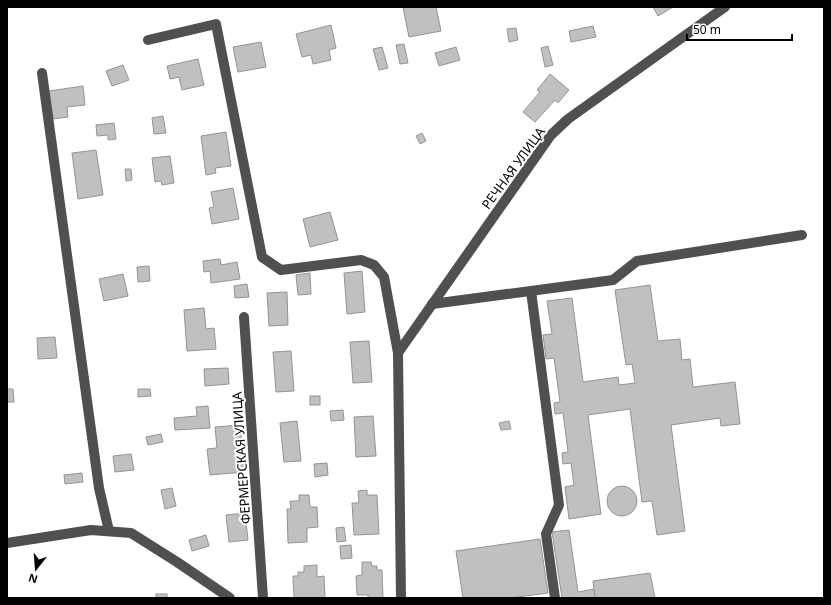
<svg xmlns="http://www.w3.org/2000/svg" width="831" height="605" font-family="'Noto Sans',sans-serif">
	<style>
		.building { fill: #c0c0c0; stroke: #949494 }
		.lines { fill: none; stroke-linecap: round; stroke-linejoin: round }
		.minor { stroke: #505050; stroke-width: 10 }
		.labels { text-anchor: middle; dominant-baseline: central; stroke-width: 4; stroke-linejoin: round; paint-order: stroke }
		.street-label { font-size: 13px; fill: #000; stroke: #fff }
	</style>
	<rect width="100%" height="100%" fill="#fff"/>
	<!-- building -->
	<g class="building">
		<polygon points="403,7 436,7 441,31 409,37"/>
		<polygon points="653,7 673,7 658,16"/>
		<polygon points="331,25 336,48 329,50 331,60 313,64 311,55 302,57 296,34"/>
		<polygon points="593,26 596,37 571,42 569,31"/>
		<polygon points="516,28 518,40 509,42 507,29"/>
		<polygon points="261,42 266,67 238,72 233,47"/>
		<polygon points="404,44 408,63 400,64 396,45"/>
		<polygon points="548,46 553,65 545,67 541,48"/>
		<polygon points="382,47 388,68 379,70 373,49"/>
		<polygon points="456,47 460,60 439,66 435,53"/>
		<polygon points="198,59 204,85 182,90 179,77 170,79 167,66"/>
		<polygon points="123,65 129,80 112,86 106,71"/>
		<polygon points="550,74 569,90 558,103 555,100 535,122 523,112 540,92 537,90"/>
		<polygon points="83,86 85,105 67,107 68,117 53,119 49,91"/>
		<polygon points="163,116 166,133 154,134 152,118"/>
		<polygon points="114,123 116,139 108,140 108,135 97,136 96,125"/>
		<polygon points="226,132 231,166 215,168 216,173 206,175 201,136"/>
		<polygon points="422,133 426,141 420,144 416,136"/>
		<polygon points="96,150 103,195 78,199 72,153"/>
		<polygon points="170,156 174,183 162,185 161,181 155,182 152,158"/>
		<polygon points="125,169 131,169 132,180 126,181"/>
		<polygon points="233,188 239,219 212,224 209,208 214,207 211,192"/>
		<polygon points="330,212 338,240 310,247 303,219"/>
		<polygon points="220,259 221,265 237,262 240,279 211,283 210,271 204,272 203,261"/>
		<polygon points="149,266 150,281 138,282 137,267"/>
		<polygon points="362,271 365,312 347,314 344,273"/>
		<polygon points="310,273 311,294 298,295 296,275"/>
		<polygon points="123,274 128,296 104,301 99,279"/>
		<polygon points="247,284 249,297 235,298 234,286"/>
		<polygon points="650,285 658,341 680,339 682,360 690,359 693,387 735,382 740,424 721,426 720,418 671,425 685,531 657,535 652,501 642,502 630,409 588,415 601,514 569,519 565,487 574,485 571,463 563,464 562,453 568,452 563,413 555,414 554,403 560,402 554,358 546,359 543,335 552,334 547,301 572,298 583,382 618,377 619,385 635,383 632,364 626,365 615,290"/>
		<polygon points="287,292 288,325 269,326 267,293"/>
		<polygon points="204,308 206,329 214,328 216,349 187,351 184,310"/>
		<polygon points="55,337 57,358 38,359 37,338"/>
		<polygon points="369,341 372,382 353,383 350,342"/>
		<polygon points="291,351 294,391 276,392 273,352"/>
		<polygon points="228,368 229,384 205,386 204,369"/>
		<polygon points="7,389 13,389 14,402 7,402"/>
		<polygon points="138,389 150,389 151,396 138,397"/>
		<rect x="310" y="396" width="10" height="9"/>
		<polygon points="208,406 210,428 175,430 174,418 197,416 196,407"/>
		<polygon points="343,410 344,420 331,421 330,411"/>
		<polygon points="373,416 376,456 356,457 354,417"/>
		<polygon points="297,421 301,461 284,462 280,423"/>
		<polygon points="509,421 511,429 501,430 499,423"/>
		<polygon points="240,425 244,472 210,475 207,449 217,448 215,427"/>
		<polygon points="161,434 163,442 148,445 146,437"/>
		<polygon points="131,454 134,470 115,472 113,456"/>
		<polygon points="327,463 328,475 315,477 314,464"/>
		<polygon points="82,473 83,482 65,484 64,475"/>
		<circle cx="622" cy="501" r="15"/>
		<polygon points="172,488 176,506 165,509 161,490"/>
		<polygon points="367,490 367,495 377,495 379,534 354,535 352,503 359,503 358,491"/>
		<polygon points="299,495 309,495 310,507 317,507 318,527 307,528 307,542 288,543 287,509 291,509 290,501 299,501"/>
		<polygon points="245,513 248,540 229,542 226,515"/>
		<polygon points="344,527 346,541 337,542 336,528"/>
		<polygon points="569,530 578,592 594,589 595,598 562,598 552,532"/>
		<polygon points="206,535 209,546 192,551 189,540"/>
		<polygon points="540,539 548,593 510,598 463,598 456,551"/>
		<polygon points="351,545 352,558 341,559 340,546"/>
		<polygon points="362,562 371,562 372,566 377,566 377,570 382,570 383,598 368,598 368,595 357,595 356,576 362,575"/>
		<polygon points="317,565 317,577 324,576 325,598 294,598 293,576 298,576 298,572 304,572 304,566"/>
		<polygon points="650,573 655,598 595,598 593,581"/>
		<rect x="156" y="594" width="11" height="4"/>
	</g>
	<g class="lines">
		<!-- minor -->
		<g class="minor">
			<polyline points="148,40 216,24 262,257 281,270 361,260 374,265 384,277 398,353 401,598"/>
			<polyline points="42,73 99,488 109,531"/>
			<polyline points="531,291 559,505 546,534 555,598"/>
			<polyline points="432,304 613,280 637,261 802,235"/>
			<polyline points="244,317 263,598"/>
			<polyline points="398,353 551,135 568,119 725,7"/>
			<polyline points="7,543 91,530 131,533 177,562 230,598"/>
		</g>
	</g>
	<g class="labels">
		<!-- street labels -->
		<g class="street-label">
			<text transform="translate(513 168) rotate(-54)">РЕЧНАЯ УЛИЦА</text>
			<text transform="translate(241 458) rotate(-94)">ФЕРМЕРСКАЯ УЛИЦА</text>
		</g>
	</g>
	<!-- border -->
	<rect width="831" height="605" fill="none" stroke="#000000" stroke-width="16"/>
	<!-- north arrow -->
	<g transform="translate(36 569) rotate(197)" stroke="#ffffff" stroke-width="3" paint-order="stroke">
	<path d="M0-3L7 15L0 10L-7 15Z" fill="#000000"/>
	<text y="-6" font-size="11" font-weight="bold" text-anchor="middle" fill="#000000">N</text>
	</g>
	<!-- scale -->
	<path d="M687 34v6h105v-6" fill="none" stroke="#000000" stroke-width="2"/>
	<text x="693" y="34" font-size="12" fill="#000000" stroke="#ffffff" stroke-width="3" paint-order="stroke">50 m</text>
</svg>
